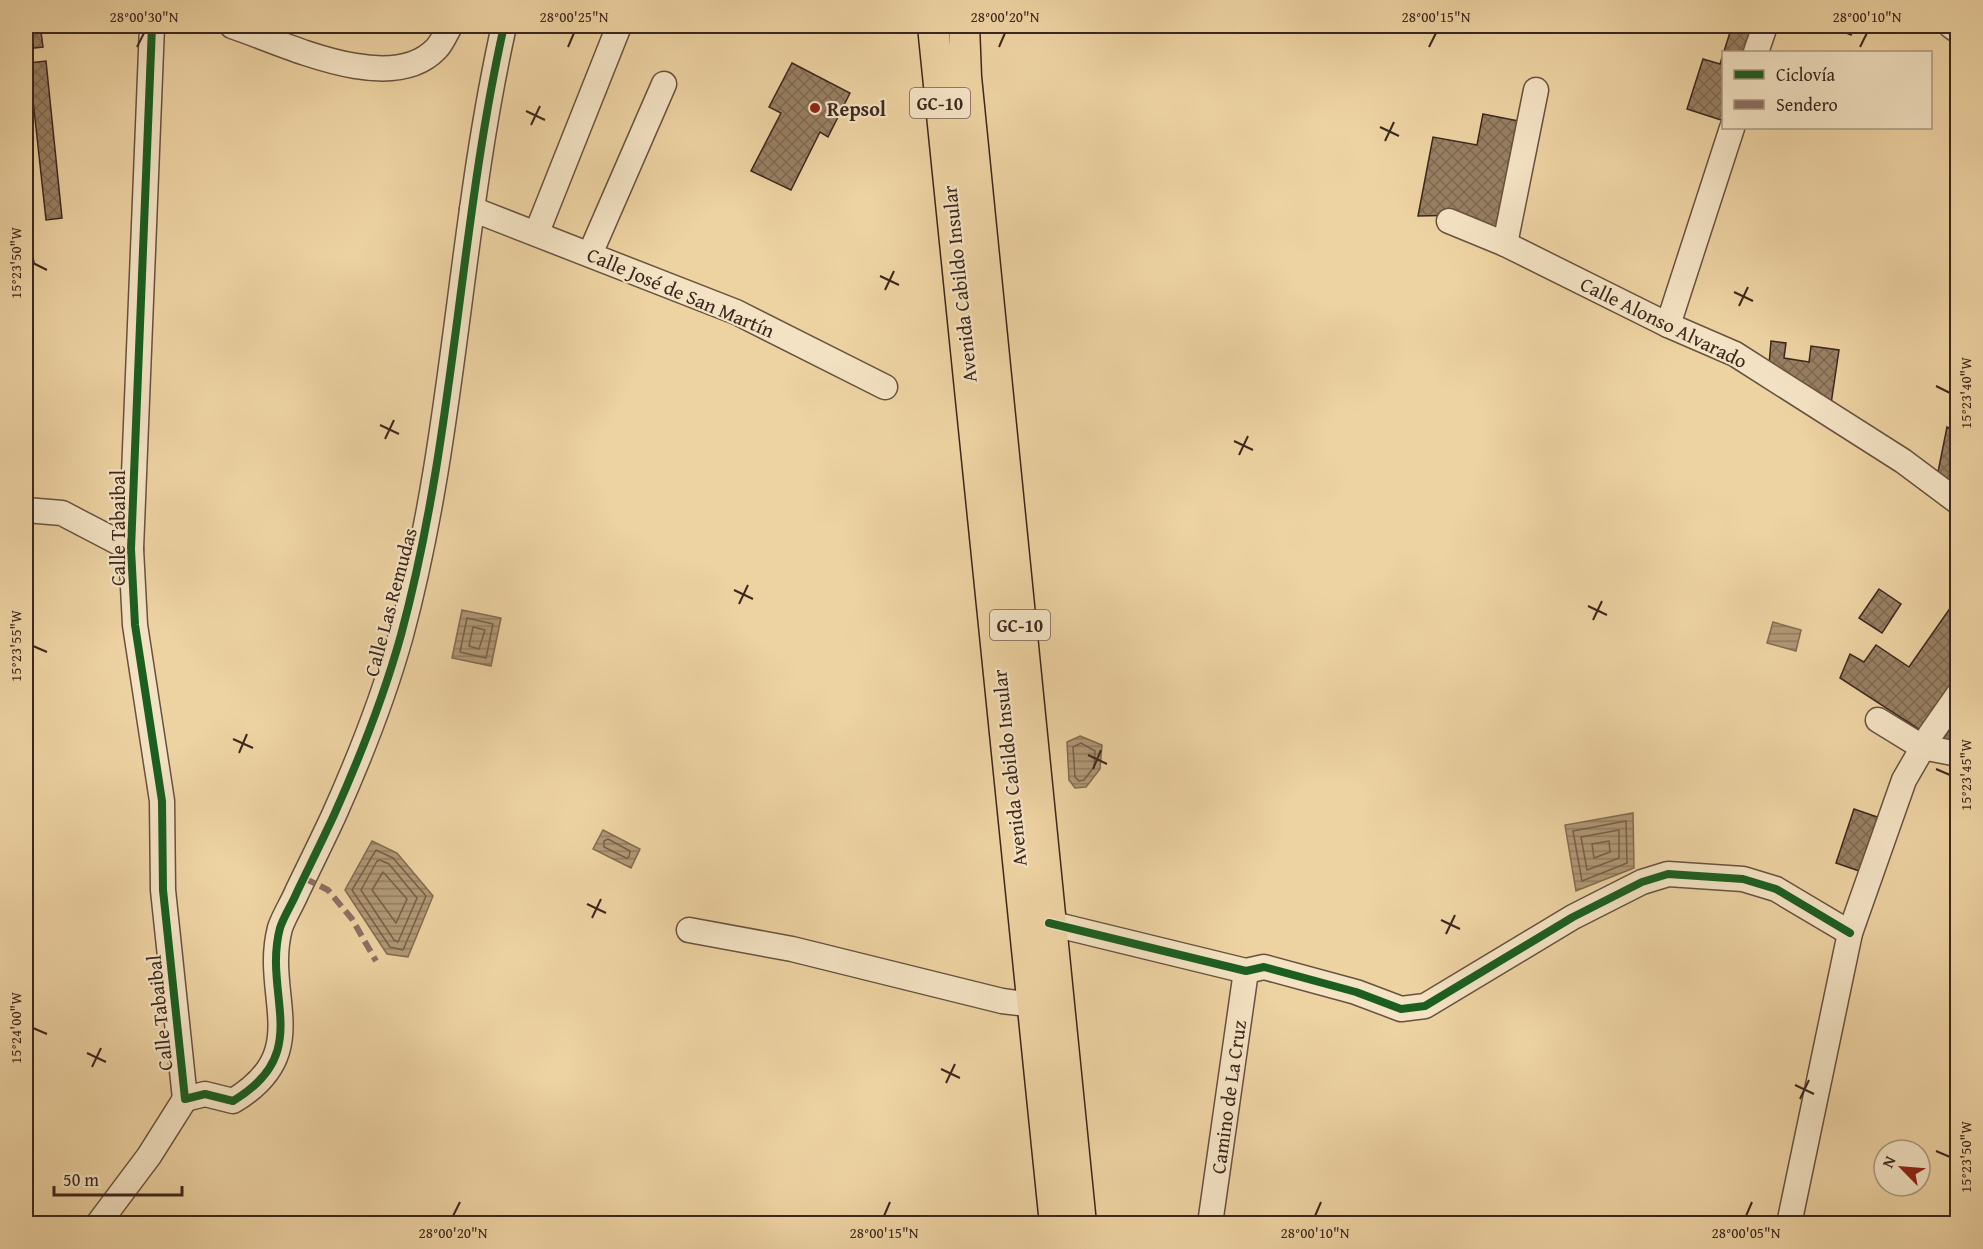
<svg xmlns="http://www.w3.org/2000/svg" width="1983" height="1249" font-family="'Gentium Book Plus',serif">
	<style>
		.water { fill: url(#water-rules); stroke: #826a52; stroke-width: 1.5 }
		.lines { fill: none; stroke-linecap: round; stroke-linejoin: round }
		.shore { stroke: #765f49; stroke-width: 1.5 }
		.building { fill: url(#building-cross-hatch); stroke: #3c261d; stroke-width: 1.5 }
		.minor-casing { stroke: #68513e; stroke-width: 27 }
		.major-casing { stroke: #3c261d; stroke-width: 33 }
		.minor { stroke: #f3e2c3; stroke-width: 24 }
		.major { stroke: #edd2a2; stroke-width: 30 }
		.quiet { stroke: #8d6e63; stroke-width: 6; stroke-dasharray: 12 6; stroke-linecap: butt }
		.cycleway-casing { stroke: #f3e2c3; stroke-width: 11 }
		.cycleway { stroke: #1b5e20; stroke-width: 8 }
		.ticks { fill: none; stroke: #3c261d; stroke-width: 2 }
		.poi-dot { fill: #8f2418; stroke: #f3e2c3; stroke-width: 2 }
		.labels { text-anchor: middle; dominant-baseline: central; stroke-width: 4.5; stroke-linejoin: round; paint-order: stroke }
		.shield { fill: #f3e2c3; stroke: #735e4f; stroke-width: 1.5 }
		.shield-label { font-size: 18px; font-weight: bold; fill: #3c261d }
		.poi-label { font-size: 20px; font-weight: bold; fill: #3c261d; stroke: #f3e2c3; text-anchor: start }
		.street-label { font-size: 20px; fill: #3c261d; stroke: #f3e2c3 }
		.neatline { fill: none; stroke: #3c261d; stroke-width: 2 }
		.ticks-label { font-size: 15px; text-anchor: middle; fill: #3c261d }
	</style>
	<defs>
		<pattern id="water-rules" width="6" height="5" patternUnits="userSpaceOnUse" patternTransform="scale(1.5)"><rect width="6" height="5" fill="#b19875"/><path d="M0 2.5h6" fill="none" stroke="#917c5f"/></pattern>
		<pattern id="building-cross-hatch" width="8" height="8" patternUnits="userSpaceOnUse" patternTransform="scale(1.5)"><rect width="8" height="8" fill="#987f62"/><path d="M0 0l8 8M0 8l8-8" fill="none" stroke="#7d6850"/></pattern>
	</defs>
	<rect width="100%" height="100%" fill="#edd2a2"/>
	<filter id="stains"><feTurbulence type="fractalNoise" baseFrequency=".00333" numOctaves="4"/><feColorMatrix values="0 0 0 0 .2 0 0 0 0 .09 0 0 0 0 .02 0 0 0 .5 -.17"/></filter>
	<radialGradient id="worn" r=".72"><stop offset=".6" stop-color="#630" stop-opacity="0"/><stop offset="1" stop-color="#630" stop-opacity=".3"/></radialGradient>
	<!-- water -->
	<g class="water">
		<polygon points="462,610 501,618 491,666 452,658"/>
		<polygon points="1773,622 1801,630 1796,651 1767,643"/>
		<polygon points="1080,736 1102,745 1100,769 1086,787 1075,788 1069,780 1067,742"/>
		<polygon points="1633,813 1634,868 1576,891 1565,825"/>
		<polygon points="603,830 640,849 631,868 593,849"/>
		<polygon points="372,841 397,853 433,896 408,957 387,954 345,890"/>
	</g>
	<g class="lines">
		<!-- shore -->
		<g class="shore">
			<polygon points="467,618 493,624 486,658 460,652"/>
			<polygon points="473,627 485,630 479,649 469,646"/>
			<polygon points="1081,743 1095,751 1094,767 1084,780 1079,781 1075,777 1073,747"/>
			<polygon points="1626,821 1627,863 1582,881 1573,831"/>
			<polygon points="1619,830 1619,858 1587,870 1581,837"/>
			<polygon points="608,839 630,851 629,857 626,858 604,847 604,841"/>
			<polygon points="1609,841 1610,852 1594,858 1592,844"/>
			<polygon points="376,850 393,858 426,896 403,950 390,947 352,890"/>
			<polygon points="380,860 389,864 417,898 398,942 394,940 361,890 377,861"/>
			<polygon points="383,872 407,899 396,923 372,890"/>
		</g>
	</g>
	<!-- building -->
	<g class="building">
		<polygon points="1732,26 1759,26 1750,52 1724,52 1724,121 1687,109 1703,59 1720,64"/>
		<polygon points="1829,26 1854,26 1851,35"/>
		<polygon points="41,32 43,47 26,49 26,34"/>
		<polygon points="46,61 62,218 46,220 29,63"/>
		<polygon points="792,63 850,93 828,137 820,132 791,190 751,171 781,113 769,107"/>
		<polygon points="1483,114 1524,122 1502,232 1466,215 1418,216 1433,137 1477,145"/>
		<polygon points="26,165 28,194 26,194"/>
		<polygon points="26,210 29,210 30,222 26,223"/>
		<polygon points="26,237 28,237 34,262 26,264"/>
		<polygon points="1771,341 1786,343 1784,358 1809,362 1811,346 1839,350 1831,404 1769,365"/>
		<polygon points="1958,424 1958,492 1937,477 1947,427 1954,431"/>
		<polygon points="1879,589 1901,604 1882,633 1859,618"/>
		<polygon points="1958,597 1958,676 1920,730 1840,678 1850,654 1864,662 1876,645 1909,667"/>
		<polygon points="1958,716 1958,745 1940,744"/>
		<polygon points="1854,809 1883,819 1865,873 1836,863"/>
	</g>
	<g class="lines">
		<!-- minor casing -->
		<g class="minor-casing">
			<g id="minor">
				<polyline points="152,26 131,549 135,625 162,801 163,890 185,1099"/>
				<path d="M 232,26 C 283,43 390,97 436,49 C 442,43 446,33 450,26"/>
				<polyline points="1951,26 1958,31"/>
				<polyline points="1756,52 1765,26"/>
				<polyline points="472,209 736,312 885,387"/>
				<polyline points="1449,221 1505,244 1668,325 1735,354 1903,461 1958,502"/>
				<polyline points="537,232 619,26"/>
				<polyline points="1505,244 1536,90"/>
				<polyline points="590,254 664,84"/>
				<polyline points="1668,325 1732,128"/>
				<polyline points="26,510 62,513 131,549"/>
				<polyline points="1878,720 1922,747 1958,754"/>
				<polyline points="1049,923 1246,971 1264,967 1356,992 1401,1009 1425,1006 1573,917 1642,882 1668,874 1743,879 1776,889 1850,933"/>
				<polyline points="689,930 792,949 1002,1001 1034,1005"/>
				<path d="M 185,1099 L 205,1094 L 233,1101 C 315,1052 262,996 280,928 C 284,916 292,904 297,892 C 309,867 322,841 334,815 C 360,757 384,696 401,635 C 455,435 459,227 504,26"/>
				<polyline points="98,1224 149,1156 185,1099"/>
				<polyline points="1212,1224 1211,1217 1246,971"/>
				<polyline points="1789,1224 1850,933 1904,780 1930,735 1958,695"/>
			</g>
		</g>
		<!-- major casing -->
		<g class="major-casing">
			<g id="major">
				<polyline points="933,26 1055,1224"/>
				<polyline points="964,26 966,77 1081,1224"/>
			</g>
		</g>
		<!-- minor -->
		<use href="#minor" class="minor"/>
		<!-- major -->
		<use href="#major" class="major"/>
		<!-- quiet -->
		<polyline class="quiet" points="304,878 328,890 352,919 376,961"/>
		<!-- cycleway casing -->
		<g class="cycleway-casing">
			<g id="cycleway">
				<path d="M 152,26 L 131,549 L 135,625 L 162,801 L 163,890 L 185,1099 L 205,1094 L 233,1101 C 315,1052 262,996 280,928 C 284,916 292,904 297,892 C 309,867 322,841 334,815 C 360,757 384,696 401,635 C 455,435 459,227 504,26"/>
				<polyline points="1049,923 1246,971 1264,967 1356,992 1401,1009 1425,1006 1573,917 1642,882 1668,874 1743,879 1776,889 1850,933"/>
			</g>
		</g>
		<!-- cycleway -->
		<use href="#cycleway" class="cycleway"/>
	</g>
	<!-- ticks -->
	<path class="ticks" d="M 137,47 L 144,33M 568,47 L 574,33M 999,47 L 1005,33M 1429,47 L 1436,33M 1860,47 L 1867,33M 526,111 L 545,120M 531,125 L 540,106M 1380,127 L 1399,136M 1385,141 L 1394,122M 33,263 L 47,270M 880,276 L 899,285M 885,290 L 894,271M 1734,292 L 1753,301M 1739,306 L 1748,287M 1936,386 L 1950,393M 380,425 L 399,434M 385,439 L 394,420M 1234,441 L 1253,450M 1239,455 L 1248,436M 734,590 L 753,599M 739,604 L 748,585M 1588,606 L 1607,615M 1593,620 L 1602,601M 33,646 L 47,652M 233,739 L 253,748M 239,753 L 247,734M 1088,755 L 1107,764M 1093,769 L 1101,750M 1936,769 L 1950,775M 587,904 L 606,913M 592,918 L 601,899M 1441,920 L 1460,929M 1446,934 L 1455,915M 33,1028 L 47,1034M 87,1053 L 106,1062M 92,1067 L 101,1048M 941,1069 L 960,1078M 946,1083 L 955,1064M 1795,1085 L 1814,1094M 1800,1099 L 1809,1080M 1936,1151 L 1950,1157M 453,1216 L 460,1202M 884,1216 L 890,1202M 1315,1216 L 1321,1202M 1746,1216 L 1752,1202"/>
	<!-- markers -->
	<circle class="poi-dot" cx="815" cy="108" r="6"/>
	<g class="labels">
		<!-- shield labels -->
		<g class="shield">
			<rect x="910" y="88" width="60" height="30" rx="4.5"/>
			<rect x="990" y="610" width="60" height="30" rx="4.5"/>
		</g>
		<g class="shield-label">
			<text x="940" y="103">GC-10</text>
			<text x="1020" y="625">GC-10</text>
		</g>
		<!-- poi labels -->
		<g class="poi-label">
			<text x="827" y="108">Repsol</text>
		</g>
		<!-- street labels -->
		<g class="street-label">
			<text transform="translate(959 284) rotate(-96)">Avenida Cabildo Insular</text>
			<text transform="translate(681 292) rotate(23)">Calle José de San Martín</text>
			<text transform="translate(1664 322) rotate(26)">Calle Alonso Alvarado</text>
			<text transform="translate(117 528) rotate(-90)">Calle Tabaibal</text>
			<text transform="translate(390 602) rotate(-75)">Calle Las Remudas</text>
			<text transform="translate(1009 768) rotate(-96)">Avenida Cabildo Insular</text>
			<text transform="translate(159 1013) rotate(-96)">Calle Tabaibal</text>
			<text transform="translate(1228 1097) rotate(-82)">Camino de La Cruz</text>
		</g>
	</g>
	<!-- margin -->
	<rect width="1983" height="1249" fill="none" stroke="#edd2a2" stroke-width="66"/>
	<!-- legend -->
	<rect x="1722" y="51" width="210" height="78" fill="#f3e2c3" stroke="#aa9781" stroke-width="1.5"/>
	<rect x="1734" y="70" width="30" height="9" fill="#1b5e20" stroke="#aa9781" stroke-width="1.5"/>
	<text x="1776" y="81" font-size="18" fill="#3c261d">Ciclovía</text>
	<rect x="1734" y="100" width="30" height="9" fill="#8d6e63" stroke="#aa9781" stroke-width="1.5"/>
	<text x="1776" y="111" font-size="18" fill="#3c261d">Sendero</text>
	<!-- north arrow -->
	<g transform="translate(1902 1168) rotate(295)"><circle r="28" fill="#f3e2c3" stroke="#aa9781" stroke-width="1.5"/>
	<path d="M0-4.5L10 22L0 15L-10 22Z" fill="#8f2418"/>
	<text y="-9" font-size="16" font-weight="bold" text-anchor="middle" fill="#3c261d">N</text>
	</g>
	<!-- scale -->
	<path d="M54 1186v9h128v-9" fill="none" stroke="#3c261d" stroke-width="3"/>
	<text x="63" y="1186" font-size="18" fill="#3c261d" stroke="#f3e2c3" stroke-width="4.5" paint-order="stroke">50 m</text>
	<rect x="33" y="33" width="1917" height="1183" class="neatline"/>
	<g class="ticks-label">
		<text x="144" y="22">28°00'30"N</text>
		<text x="574" y="22">28°00'25"N</text>
		<text x="1005" y="22">28°00'20"N</text>
		<text x="1436" y="22">28°00'15"N</text>
		<text x="1867" y="22">28°00'10"N</text>
		<text transform="translate(16 263) rotate(-90)" y="5">15°23'50"W</text>
		<text transform="translate(1966 393) rotate(-90)" y="5">15°23'40"W</text>
		<text transform="translate(16 646) rotate(-90)" y="5">15°23'55"W</text>
		<text transform="translate(1966 775) rotate(-90)" y="5">15°23'45"W</text>
		<text transform="translate(16 1028) rotate(-90)" y="5">15°24'00"W</text>
		<text transform="translate(1966 1157) rotate(-90)" y="5">15°23'50"W</text>
		<text x="453" y="1238">28°00'20"N</text>
		<text x="884" y="1238">28°00'15"N</text>
		<text x="1315" y="1238">28°00'10"N</text>
		<text x="1746" y="1238">28°00'05"N</text>
	</g>
	<rect width="100%" height="100%" filter="url(#stains)"/>
	<rect width="100%" height="100%" fill="url(#worn)"/>
</svg>
